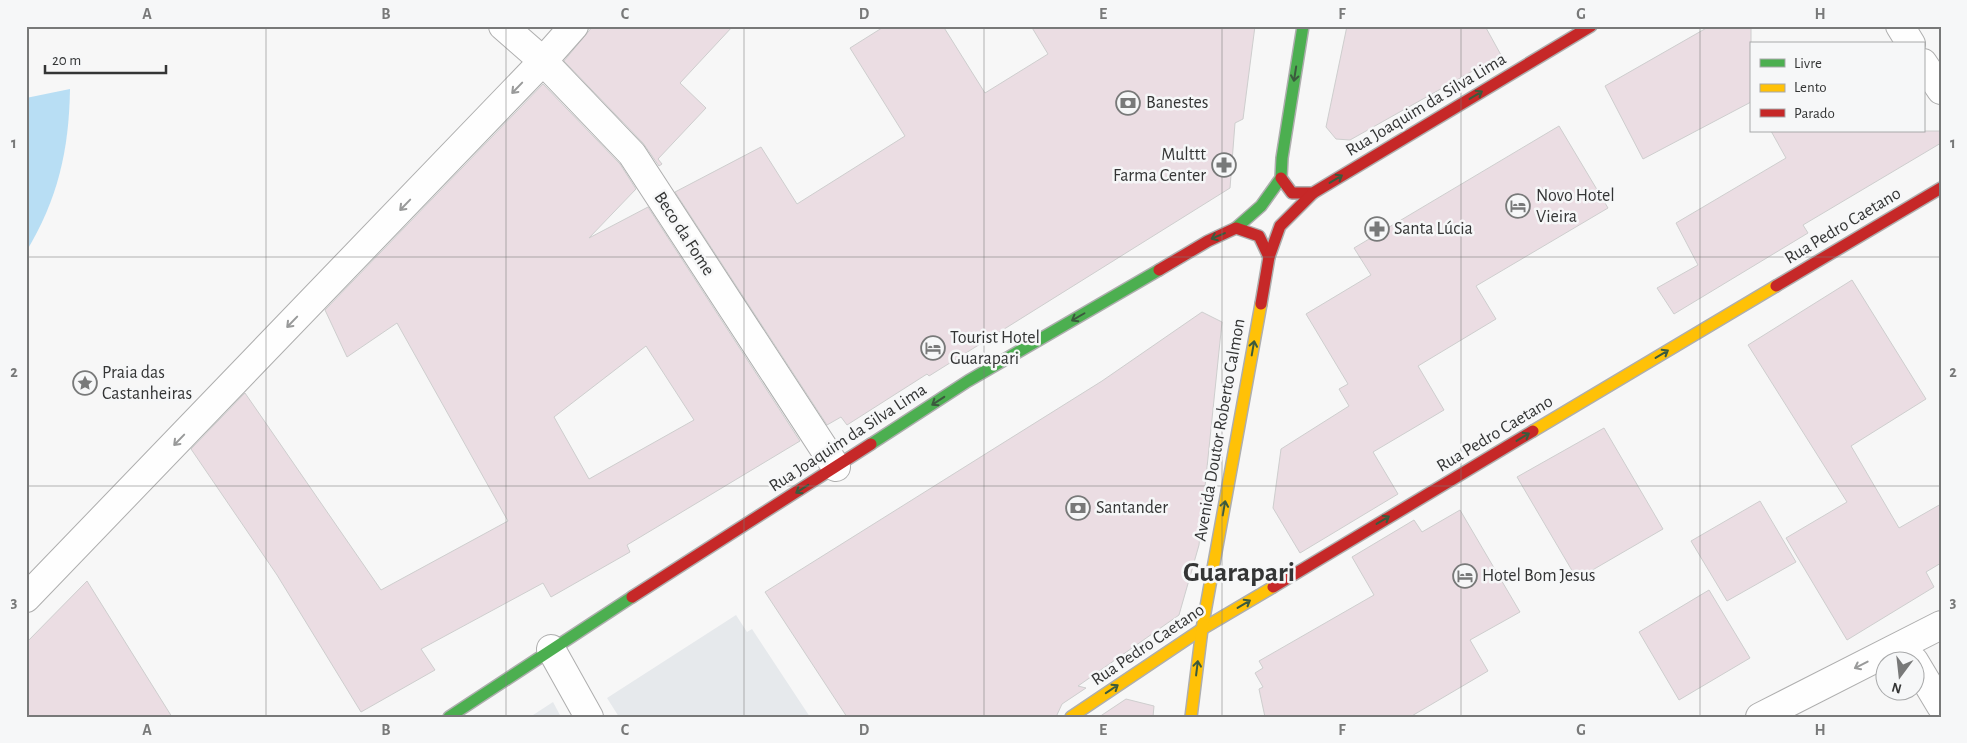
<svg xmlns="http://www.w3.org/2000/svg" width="1967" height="743" font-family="'Alegreya Sans',sans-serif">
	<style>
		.built { fill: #e6e9ec }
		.water { fill: #b8def4 }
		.building { fill: #ebdde3; stroke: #cecece; fill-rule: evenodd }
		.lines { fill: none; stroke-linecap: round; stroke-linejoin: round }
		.street-casing { stroke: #aeaeae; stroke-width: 30 }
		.fast-casing { stroke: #aeaeae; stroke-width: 14 }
		.slow-casing { stroke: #aeaeae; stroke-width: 14 }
		.jam-casing { stroke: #aeaeae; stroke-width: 14 }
		.street { stroke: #fefefe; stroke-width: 28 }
		.fast { stroke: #4caf50; stroke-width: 11 }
		.slow { stroke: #ffc107; stroke-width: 11 }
		.jam { stroke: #c62828; stroke-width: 11 }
		.oneway { stroke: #3b5a3d }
		.oneway2 { stroke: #999a9a }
		.grid { fill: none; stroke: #787979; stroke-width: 1; stroke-opacity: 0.55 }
		.labels { text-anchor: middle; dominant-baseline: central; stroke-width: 5; stroke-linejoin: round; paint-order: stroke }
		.poi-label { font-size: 18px; fill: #343535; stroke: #f6f7f8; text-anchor: start }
		.street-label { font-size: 18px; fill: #343535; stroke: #f6f7f8 }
		.town-label { font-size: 28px; font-weight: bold; fill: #343535; stroke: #f6f7f8 }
		.neatline { fill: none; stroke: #787979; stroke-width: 2 }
		.grid-label { font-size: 16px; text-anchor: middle; font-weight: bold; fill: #787979 }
	</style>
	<rect width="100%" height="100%" fill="#f7f7f7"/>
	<!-- built -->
	<g class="built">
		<polygon points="736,615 747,632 752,629 810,717 619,717 607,698"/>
		<polygon points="553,702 561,717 530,717"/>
	</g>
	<!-- water -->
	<path class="water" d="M 70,89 C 69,150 58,199 26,252 L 26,98 Z"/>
	<!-- building -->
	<g class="building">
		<polygon points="593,26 733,26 680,83 706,108 658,159 662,164 659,166 643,143 564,61"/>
		<polygon points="885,26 943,26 985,93 1048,54 1031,26 1255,26 1243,119 1235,123 1230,188 929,376 927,374 847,425 841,417 827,425 675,192 761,147 797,204 905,136 850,48"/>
		<polygon points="1347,26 1485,26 1501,55 1350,140 1336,139 1326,127"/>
		<polygon points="1710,26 1751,26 1751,102 1643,159 1605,86"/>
		<path d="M 543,84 L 620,164 L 636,189 L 589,238 L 648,207 L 800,441 L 627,545 L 630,552 L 551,597 L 543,583 L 421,649 L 435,670 L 361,712 L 277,575 L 191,449 L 245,393 L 381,590 L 508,521 L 397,323 L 347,357 L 325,310 ZM 646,346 L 694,420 L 589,479 L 554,417 Z"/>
		<polygon points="1559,126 1608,208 1476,286 1496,319 1418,366 1444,410 1373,452 1398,494 1300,553 1273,508 1281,449 1349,406 1339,389 1348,384 1306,314 1371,275 1354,248"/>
		<polygon points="1771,131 1941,131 1941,143 1803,225 1808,233 1674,314 1657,288 1698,265 1676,223 1786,158"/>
		<polygon points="1852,280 1926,399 1851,446 1899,528 1941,504 1941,563 1926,572 1934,587 1847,640 1786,538 1847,502 1748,345"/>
		<polygon points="1202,312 1222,322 1199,545 1179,615 1078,686 1086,688 1062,704 1056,717 847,717 765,592 1102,381"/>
		<polygon points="1604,428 1663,529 1577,579 1517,477"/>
		<polygon points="1760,501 1796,562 1727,601 1691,541"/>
		<polygon points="1460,510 1520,612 1470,640 1488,671 1410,717 1265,717 1259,689 1263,687 1255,673 1263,668 1259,661 1374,595 1352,557 1414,520 1422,532"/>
		<polygon points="87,581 172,717 26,717 26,643"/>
		<polygon points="1709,590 1750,658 1679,700 1639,632"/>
		<polygon points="1126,699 1154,706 1153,717 1099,717"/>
	</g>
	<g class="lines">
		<!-- street casing -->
		<g class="street-casing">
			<g id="street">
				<polyline points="503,26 543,61 632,154 836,467"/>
				<polyline points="1900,26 1911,44"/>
				<polyline points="1923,63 1941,90"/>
				<polyline points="26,598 543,61 574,26"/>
				<polyline points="551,649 589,717"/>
				<polyline points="1914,661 1941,706"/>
				<polyline points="1760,717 1941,625"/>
			</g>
		</g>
		<!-- fast casing -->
		<g class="fast-casing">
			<g id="fast">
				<polyline points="1236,228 1261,206 1281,178 1282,158 1303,26"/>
				<polyline points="871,444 968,381 1159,270"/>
				<polyline points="449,717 632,597"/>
			</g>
		</g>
		<!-- slow casing -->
		<g class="slow-casing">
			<g id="slow">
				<polyline points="1533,431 1776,286"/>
				<polyline points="1071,717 1202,629 1273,587"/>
				<polyline points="1191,717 1202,629 1261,304"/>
			</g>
		</g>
		<!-- jam casing -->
		<g class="jam-casing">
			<g id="jam">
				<polyline points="1281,178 1292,193 1313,193 1591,26"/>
				<polyline points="1159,270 1208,241 1236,228 1259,236 1269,257"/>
				<polyline points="1776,286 1941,188"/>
				<polyline points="1261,304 1269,257 1280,226 1313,193"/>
				<polyline points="1273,587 1533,431"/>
				<polyline points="632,597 871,444"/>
			</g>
		</g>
		<!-- street -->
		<use href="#street" class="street"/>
		<!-- fast -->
		<use href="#fast" class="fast"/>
		<!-- slow -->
		<use href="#slow" class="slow"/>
		<!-- jam -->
		<use href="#jam" class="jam"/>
	</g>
	<!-- one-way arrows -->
	<defs><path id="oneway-shaft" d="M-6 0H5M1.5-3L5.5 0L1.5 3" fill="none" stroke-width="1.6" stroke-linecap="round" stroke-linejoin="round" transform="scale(1.25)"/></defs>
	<g class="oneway">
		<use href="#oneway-shaft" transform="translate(1295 74) rotate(99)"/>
		<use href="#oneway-shaft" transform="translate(1476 95) rotate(-31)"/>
		<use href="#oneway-shaft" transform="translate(1336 179) rotate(-31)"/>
		<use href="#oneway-shaft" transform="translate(1218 236) rotate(157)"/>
		<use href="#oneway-shaft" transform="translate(1078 317) rotate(150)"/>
		<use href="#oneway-shaft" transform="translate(1253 348) rotate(-80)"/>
		<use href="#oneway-shaft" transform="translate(1662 354) rotate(-31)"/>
		<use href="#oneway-shaft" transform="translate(938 401) rotate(147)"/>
		<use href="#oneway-shaft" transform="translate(1523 437) rotate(-31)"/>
		<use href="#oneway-shaft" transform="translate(802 489) rotate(147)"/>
		<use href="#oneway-shaft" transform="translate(1224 508) rotate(-80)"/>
		<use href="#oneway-shaft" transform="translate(1383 520) rotate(-31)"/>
		<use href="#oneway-shaft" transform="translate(1244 604) rotate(-31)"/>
		<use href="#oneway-shaft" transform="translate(1197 668) rotate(-83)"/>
		<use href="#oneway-shaft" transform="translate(1112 689) rotate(-34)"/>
	</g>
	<g class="oneway2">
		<use href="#oneway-shaft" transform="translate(517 88) rotate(134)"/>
		<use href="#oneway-shaft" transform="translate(405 205) rotate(134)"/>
		<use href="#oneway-shaft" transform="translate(292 322) rotate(134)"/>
		<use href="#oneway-shaft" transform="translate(179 440) rotate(134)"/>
		<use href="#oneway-shaft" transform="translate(1861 665) rotate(153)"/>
	</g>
	<!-- grid -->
	<path class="grid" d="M 266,26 L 266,717M 506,26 L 506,717M 744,26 L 744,717M 984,26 L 984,717M 1222,26 L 1222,717M 1461,26 L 1461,717M 1700,26 L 1700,717M 26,257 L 1941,257M 26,486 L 1941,486"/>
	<!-- icons -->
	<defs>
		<g id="bank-ring" transform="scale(1.25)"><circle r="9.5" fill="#f6f7f8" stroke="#787979" stroke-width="1.5"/><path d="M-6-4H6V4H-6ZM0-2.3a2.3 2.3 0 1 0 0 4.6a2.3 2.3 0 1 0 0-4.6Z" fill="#787979"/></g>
		<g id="pharmacy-ring" transform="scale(1.25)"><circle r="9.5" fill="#f6f7f8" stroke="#787979" stroke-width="1.5"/><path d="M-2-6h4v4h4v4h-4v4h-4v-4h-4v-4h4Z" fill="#787979"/></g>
		<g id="hotel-ring" transform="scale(1.25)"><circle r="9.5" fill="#f6f7f8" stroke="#787979" stroke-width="1.5"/><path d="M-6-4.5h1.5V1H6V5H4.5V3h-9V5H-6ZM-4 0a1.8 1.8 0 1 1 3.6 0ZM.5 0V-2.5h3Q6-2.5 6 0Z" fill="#787979"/></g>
		<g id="sight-ring" transform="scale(1.25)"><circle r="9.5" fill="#f6f7f8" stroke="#787979" stroke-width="1.5"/><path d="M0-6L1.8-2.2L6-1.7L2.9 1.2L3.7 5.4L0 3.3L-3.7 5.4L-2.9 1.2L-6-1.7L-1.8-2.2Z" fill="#787979"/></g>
	</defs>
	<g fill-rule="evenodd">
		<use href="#bank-ring" x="1128" y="103"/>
		<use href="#pharmacy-ring" x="1224" y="165"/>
		<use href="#hotel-ring" x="1518" y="206"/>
		<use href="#pharmacy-ring" x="1377" y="229"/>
		<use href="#hotel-ring" x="933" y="348"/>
		<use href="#sight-ring" x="85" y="383"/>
		<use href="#bank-ring" x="1078" y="508"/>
		<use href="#hotel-ring" x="1465" y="576"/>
	</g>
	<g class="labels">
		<!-- poi labels -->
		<g class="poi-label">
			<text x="1146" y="103">Banestes</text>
			<text x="1206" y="155" text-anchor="end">Multtt<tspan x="1206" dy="21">Farma Center</tspan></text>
			<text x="1536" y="196">Novo Hotel<tspan x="1536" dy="21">Vieira</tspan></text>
			<text x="1394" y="229">Santa Lúcia</text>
			<text x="950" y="338">Tourist Hotel<tspan x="950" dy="21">Guarapari</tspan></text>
			<text x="102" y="373">Praia das<tspan x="102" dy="21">Castanheiras</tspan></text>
			<text x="1096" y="508">Santander</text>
			<text x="1482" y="576">Hotel Bom Jesus</text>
		</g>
		<!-- street labels -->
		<g class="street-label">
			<text transform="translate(1426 105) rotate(-31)">Rua Joaquim da Silva Lima</text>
			<text transform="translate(1843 226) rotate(-31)">Rua Pedro Caetano</text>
			<text transform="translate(684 234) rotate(57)">Beco da Fome</text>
			<text transform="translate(1220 430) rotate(-80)">Avenida Doutor Roberto Calmon</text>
			<text transform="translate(1495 434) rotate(-31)">Rua Pedro Caetano</text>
			<text transform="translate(848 438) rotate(-33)">Rua Joaquim da Silva Lima</text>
			<text transform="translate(1148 645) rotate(-34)">Rua Pedro Caetano</text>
		</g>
		<!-- town labels -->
		<g class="town-label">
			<text x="1239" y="573">Guarapari</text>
		</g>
	</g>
	<!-- border -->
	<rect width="1967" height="743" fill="none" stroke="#f6f7f8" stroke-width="55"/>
	<!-- legend -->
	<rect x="1750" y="42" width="175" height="90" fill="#f6f7f8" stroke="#a8a9aa"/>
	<rect x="1760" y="59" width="25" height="8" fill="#4caf50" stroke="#a8a9aa"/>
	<text x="1794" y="68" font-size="15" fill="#343535">Livre</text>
	<rect x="1760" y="84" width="25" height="8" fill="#ffc107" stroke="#a8a9aa"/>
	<text x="1794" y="92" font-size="15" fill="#343535">Lento</text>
	<rect x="1760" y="109" width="25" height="8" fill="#c62828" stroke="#a8a9aa"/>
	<text x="1794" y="118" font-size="15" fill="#343535">Parado</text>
	<!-- north arrow -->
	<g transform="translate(1900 676) rotate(195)"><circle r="24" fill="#f6f7f8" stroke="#a8a9aa"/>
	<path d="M0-4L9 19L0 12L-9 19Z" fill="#787979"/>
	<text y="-8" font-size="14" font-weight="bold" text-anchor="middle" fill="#343535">N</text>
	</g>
	<!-- scale -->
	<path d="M45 65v8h121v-8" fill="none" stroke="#343535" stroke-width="2.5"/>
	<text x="52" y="65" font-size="15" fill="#343535" stroke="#f6f7f8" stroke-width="4" paint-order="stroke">20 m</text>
	<rect x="28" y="28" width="1912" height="688" class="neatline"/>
	<g class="grid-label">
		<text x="147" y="19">A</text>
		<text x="386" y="19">B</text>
		<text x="625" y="19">C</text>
		<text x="864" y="19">D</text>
		<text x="1103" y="19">E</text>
		<text x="1342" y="19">F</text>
		<text x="1581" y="19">G</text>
		<text x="1820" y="19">H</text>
		<text x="14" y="148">1</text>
		<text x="1953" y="148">1</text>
		<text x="14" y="377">2</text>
		<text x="1953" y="377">2</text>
		<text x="14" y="607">3</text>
		<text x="1953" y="607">3</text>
		<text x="147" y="735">A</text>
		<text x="386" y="735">B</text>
		<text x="625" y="735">C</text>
		<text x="864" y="735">D</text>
		<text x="1103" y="735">E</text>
		<text x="1342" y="735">F</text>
		<text x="1581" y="735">G</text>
		<text x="1820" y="735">H</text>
	</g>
</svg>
